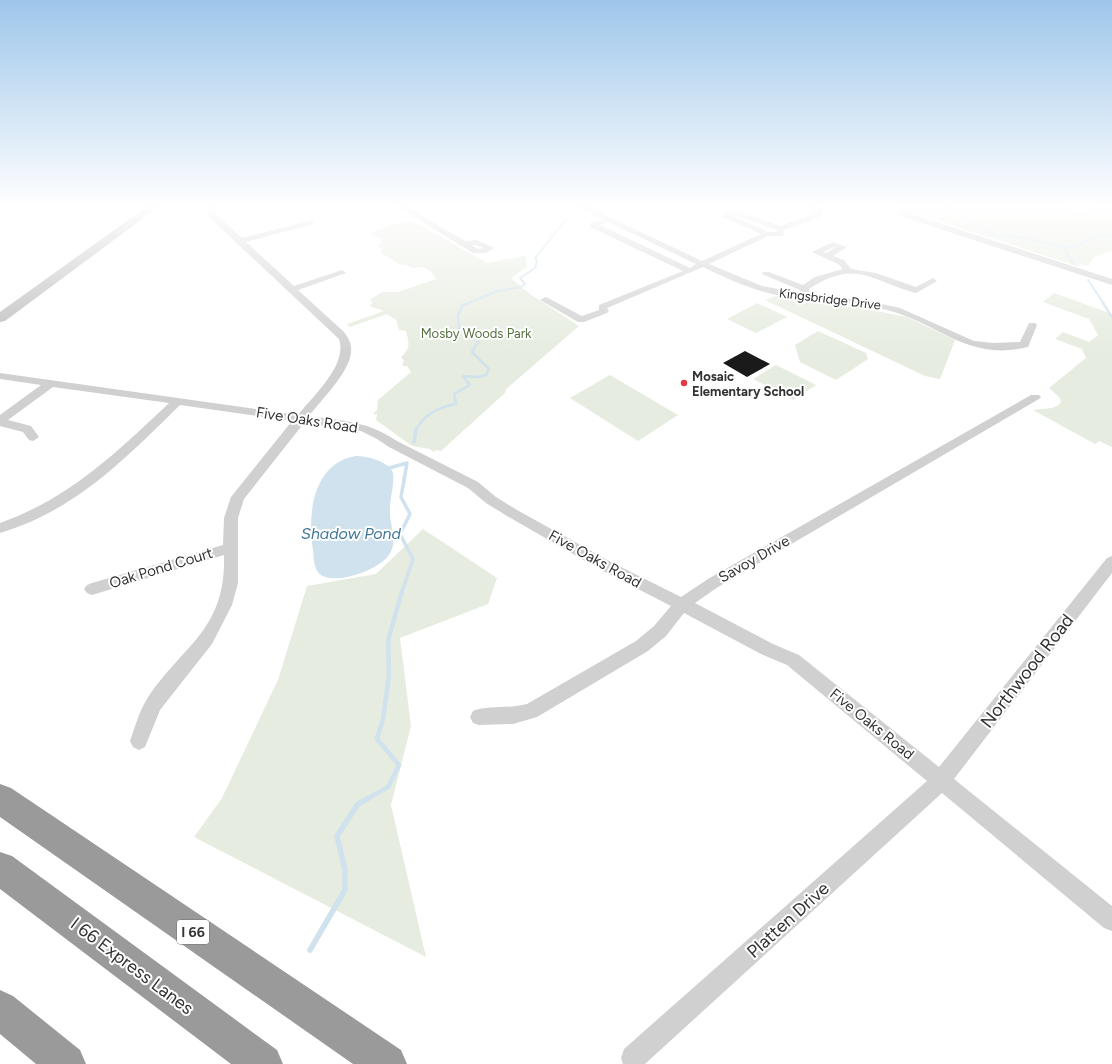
<svg xmlns="http://www.w3.org/2000/svg" width="1112" height="1064" font-family="Figtree,sans-serif">
	<style>
		.green { fill: #e6ecdf }
		.water { fill: #cfe2ee }
		.lines { fill: none; stroke-linecap: round; stroke-linejoin: round }
		.stream-far4 { stroke: #cfe2ee; stroke-width: 2 }
		.stream-far3 { stroke: #cfe2ee; stroke-width: 2.5 }
		.stream-far2 { stroke: #cfe2ee; stroke-width: 3.5 }
		.stream-far1 { stroke: #cfe2ee; stroke-width: 4.5 }
		.stream { stroke: #cfe2ee; stroke-width: 5.5 }
		.building { fill: #1a1a1a }
		.minor { fill: #d0d0d0; fill-rule: evenodd }
		.secondary { fill: #bdbdbd; fill-rule: evenodd }
		.motorway { fill: #9a9a9a; fill-rule: evenodd }
		.poi-dot { fill: #e63946; stroke: #fff; stroke-width: 1.5 }
		.labels { text-anchor: middle; dominant-baseline: central; stroke-width: 4; stroke-linejoin: round; paint-order: stroke }
		.far-street-label { font-size: 13px; fill: #333; stroke: #fff }
		.far-park-label { font-size: 13px; fill: #56703f; stroke: #fff }
		.far-poi-label { font-size: 13px; font-weight: bold; fill: #333; stroke: #fff; text-anchor: start }
		.shield { fill: #fff; stroke: #707070; stroke-width: 1 }
		.shield-label { font-size: 14px; font-weight: bold; fill: #333 }
		.street-label { font-size: 15px; fill: #333; stroke: #fff }
		.water-label { font-size: 16px; font-style: italic; fill: #3f7597; stroke: #fff }
		.near-street-label { font-size: 18px; fill: #333; stroke: #fff }
	</style>
	<rect width="100%" height="100%" fill="#fff"/>
	<!-- green -->
	<g class="green">
		<polygon points="889,205 1061,205 1081,212 1103,205 1112,205 1112,250 1094,257 1088,266 1081,264 1077,266"/>
		<path d="M 411,220 L 487,263 L 525,256 L 527,267 L 511,278 L 530,294 L 579,326 L 505,390 L 506,392 L 441,451 L 436,450 L 434,452 L 430,449 L 412,446 L 376,420 L 377,414 L 373,414 L 377,410 L 378,400 L 411,372 L 407,366 L 402,366 L 404,361 L 401,357 C 411,348 409,343 406,331 L 399,330 L 396,320 L 387,314 L 350,327 L 347,324 L 384,311 L 369,306 L 373,303 L 370,300 L 382,292 L 398,292 L 436,279 C 430,269 423,265 412,268 L 407,265 L 399,264 L 381,253 L 382,249 L 377,245 L 383,244 L 381,239 L 369,233 L 393,224 Z"/>
		<polygon points="1054,293 1112,314 1112,447 1099,441 1095,444 1033,410 1052,408 1059,405 1061,401 1059,397 1049,388 1086,358 1082,349 1055,339 1063,332 1089,342 1098,335 1089,319 1043,302"/>
		<polygon points="776,296 871,310 907,317 955,340 940,379 925,376 765,300"/>
		<polygon points="757,303 787,317 756,333 727,319"/>
		<polygon points="818,331 866,353 868,359 836,380 800,362 795,345"/>
		<polygon points="776,365 816,385 793,400 753,379"/>
		<polygon points="610,375 678,415 638,441 570,398"/>
		<polygon points="423,529 497,578 488,604 400,638 411,726 391,805 426,957 194,837 222,798 278,680 307,586 376,574"/>
	</g>
	<!-- water -->
	<path class="water" d="M 356,456 C 366,456 389,461 393,473 C 395,483 389,501 390,513 C 390,524 396,537 392,549 C 387,568 337,586 321,575 C 313,569 314,558 313,550 C 307,514 313,463 356,456 Z"/>
	<g class="lines">
		<!-- stream-far4 -->
		<g class="stream-far4">
			<polyline points="943,205 991,234 1024,238 1063,247 1077,247 1091,237 1112,235"/>
			<polyline points="1063,247 1074,264"/>
			<polyline points="1088,280 1104,304"/>
			<polyline points="466,304 498,291 521,287 525,284 520,278 535,268 537,261 535,258 564,222 573,213"/>
		</g>
		<!-- stream-far3 -->
		<g class="stream-far3">
			<polyline points="1103,303 1112,317"/>
			<path d="M 416,430 C 424,414 439,407 456,404 L 454,394 L 470,385 L 463,376 L 478,377 L 486,375 L 489,369 L 472,352 L 480,338 L 470,338 L 459,328 L 458,315 L 463,305 L 469,303"/>
		</g>
		<!-- stream-far2 -->
		<g class="stream-far2">
			<polyline points="414,442 416,429"/>
			<polyline points="389,468 407,463 401,497 410,514 400,534 413,559 402,592"/>
		</g>
		<!-- stream-far1 -->
		<polyline class="stream-far1" points="367,799 388,787 399,765 377,739 383,719 389,676 388,641 402,591"/>
		<!-- stream -->
		<polyline class="stream" points="310,950 345,890 345,870 337,836 358,804 369,798"/>
	</g>
	<!-- building -->
	<polygon class="building" points="745,351 770,364 747,377 723,363"/>
	<g class="lines">
		<!-- minor -->
		<g class="minor">
			<path d="M 209,205 L 216,205 L 215,213 L 242,238 L 313,220 L 313,224 L 246,242 L 294,286 L 342,270 L 346,273 L 298,290 L 343,331 C 348,337 352,343 351,351 C 351,371 321,400 309,416 C 344,421 367,421 397,441 L 478,482 L 496,497 L 517,510 L 611,562 L 681,597 L 708,579 L 1031,395 L 1039,395 L 1041,397 L 1039,399 L 718,587 L 695,603 L 773,644 L 799,655 L 939,767 L 1107,558 L 1112,556 L 1112,573 L 954,779 L 1112,906 L 1112,931 L 1104,928 L 942,793 L 645,1064 L 623,1064 L 621,1058 L 624,1049 L 927,781 L 787,665 L 761,654 L 684,613 L 666,636 L 648,651 L 537,717 L 513,724 L 479,725 L 473,723 L 470,717 L 473,711 C 488,705 509,709 527,704 L 636,641 L 654,626 L 671,606 L 601,570 L 507,516 L 486,503 L 468,488 L 389,447 L 377,439 L 361,431 L 304,423 L 244,499 L 238,518 L 238,583 L 232,605 L 212,644 L 160,710 L 145,747 L 139,750 L 133,747 L 130,741 C 135,727 139,712 147,699 C 183,644 226,631 224,555 L 92,595 L 87,593 L 84,589 L 87,585 L 92,583 L 223,545 L 224,518 L 231,497 L 292,421 L 180,405 C 125,459 76,510 0,533 L 0,523 C 70,498 116,453 169,403 L 53,387 L 8,420 L 31,426 L 39,437 L 33,441 L 29,440 L 23,432 L 0,426 L 0,415 L 41,385 L 0,379 L 0,373 L 298,415 C 313,396 348,365 339,339 L 209,217 L 206,212 Z"/>
			<path d="M 395,205 L 404,205 L 465,241 L 477,240 L 494,248 L 486,253 L 473,253 ZM 472,245 L 476,245 L 484,248 L 478,249 Z"/>
			<path d="M 574,205 L 584,205 L 702,261 L 761,234 L 723,217 L 723,213 L 736,211 L 780,226 L 814,214 L 815,211 L 807,205 L 816,205 L 823,210 L 820,217 L 784,230 L 783,236 L 768,236 L 709,264 L 762,286 L 801,293 L 800,290 L 762,274 L 763,272 L 769,272 L 803,285 L 815,277 L 843,269 L 838,264 L 812,252 L 833,242 L 847,247 L 833,256 L 844,260 L 851,269 L 876,273 L 916,287 L 933,278 L 937,281 L 916,293 C 871,281 856,258 809,289 L 810,294 L 868,301 L 900,308 L 974,341 L 993,343 L 1020,342 L 1029,323 L 1035,323 L 1037,325 L 1028,347 C 967,362 939,323 887,310 C 861,304 833,301 806,301 C 802,301 796,298 791,298 C 759,293 732,281 703,267 L 607,308 L 609,311 L 607,313 L 584,322 L 578,322 L 540,300 L 545,297 L 548,298 L 582,316 L 599,310 L 599,305 L 683,271 L 590,227 L 590,223 L 602,220 ZM 735,215 L 777,230 L 777,232 L 768,232 L 734,216 ZM 608,222 L 696,264 L 690,268 L 600,225 ZM 834,247 L 836,247 L 826,253 L 823,252 Z"/>
			<polygon points="897,211 903,211 1112,279 1112,285 897,215"/>
		</g>
		<!-- secondary -->
		<polygon class="secondary" points="149,205 161,205 5,321 0,322 0,312"/>
		<!-- motorway -->
		<g class="motorway">
			<polygon points="0,784 11,788 401,1050 407,1064 353,1064 0,817"/>
			<polygon points="0,852 12,856 277,1050 283,1064 231,1064 0,889"/>
			<polygon points="0,990 13,996 80,1050 86,1064 36,1064 0,1034"/>
		</g>
	</g>
	<!-- sky -->
	<linearGradient id="sky" x2="0" y2="1"><stop stop-color="#9ec6ea"/><stop offset="0.58" stop-color="#fff"/><stop offset="1" stop-color="#fff" stop-opacity="0"/></linearGradient>
	<rect width="1112" height="354" fill="url(#sky)"/>
	<!-- markers -->
	<circle class="poi-dot" cx="684" cy="383" r="4"/>
	<g class="labels">
		<!-- far-street labels -->
		<g class="far-street-label">
			<text transform="translate(830 299) rotate(7)">Kingsbridge Drive</text>
		</g>
		<!-- far-park labels -->
		<g class="far-park-label">
			<text x="476" y="333">Mosby Woods Park</text>
		</g>
		<!-- far-poi labels -->
		<g class="far-poi-label">
			<text x="692" y="376">Mosaic<tspan x="692" dy="15">Elementary School</tspan></text>
		</g>
		<!-- shield labels -->
		<rect class="shield" x="177" y="920" width="32" height="24" rx="3"/>
		<g class="shield-label">
			<text x="193" y="932">I 66</text>
		</g>
		<!-- street labels -->
		<g class="street-label">
			<text transform="translate(307 420) rotate(9)">Five Oaks Road</text>
			<text transform="translate(595 559) rotate(29)">Five Oaks Road</text>
			<text transform="translate(754 559) rotate(-30)">Savoy Drive</text>
			<text transform="translate(161 568) rotate(-17)">Oak Pond Court</text>
			<text transform="translate(872 724) rotate(39)">Five Oaks Road</text>
		</g>
		<!-- water labels -->
		<g class="water-label">
			<text x="351" y="533">Shadow Pond</text>
		</g>
		<!-- near-street labels -->
		<g class="near-street-label">
			<text transform="translate(1027 671) rotate(-52)">Northwood Road</text>
			<text transform="translate(788 920) rotate(-42)">Platten Drive</text>
			<text transform="translate(132 966) rotate(37)">I 66 Express Lanes</text>
		</g>
	</g>
</svg>
